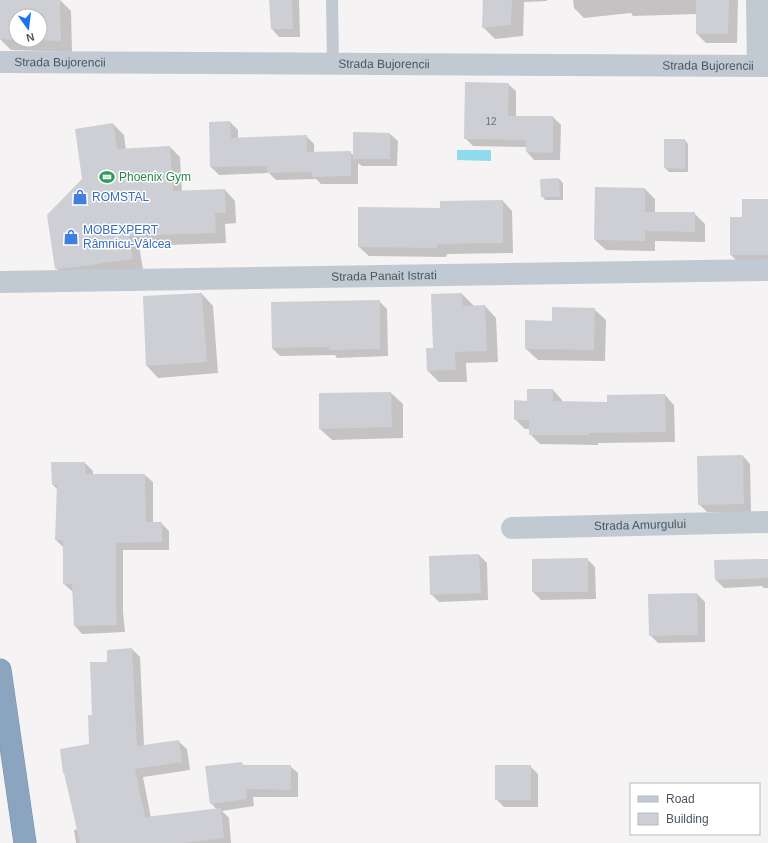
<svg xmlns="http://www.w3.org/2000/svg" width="768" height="843" font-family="Helvetica,sans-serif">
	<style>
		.water { fill: #90daee }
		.shadow { fill: #0003; fill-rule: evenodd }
		.building { fill: #cdcfd5 }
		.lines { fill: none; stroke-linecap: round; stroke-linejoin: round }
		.highway-casing { stroke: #7690ad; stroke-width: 23 }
		.lane { stroke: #c1cad2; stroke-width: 12 }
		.street { stroke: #c1cad2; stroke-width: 22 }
		.highway { stroke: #8ba5c1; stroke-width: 22 }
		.labels { text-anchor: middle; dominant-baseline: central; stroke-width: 3; stroke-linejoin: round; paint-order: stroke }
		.number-label { font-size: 10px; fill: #6b747e }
		.street-label { font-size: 12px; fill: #4a5661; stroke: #fff }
		.leisure-label { font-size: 12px; fill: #27864d; stroke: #fff; text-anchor: start }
		.shop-label { font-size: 12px; fill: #366cbe; stroke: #fff; text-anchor: start }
	</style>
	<rect width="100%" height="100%" fill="#f5f3f3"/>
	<!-- water -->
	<polygon class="water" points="457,150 491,150 491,161 457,160"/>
	<!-- shadow -->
	<g class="shadow">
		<path d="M 1,0 L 60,0 L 71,11 L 72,52 L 11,50 L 0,39 ZM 16,16 L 40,16 L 40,40 L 16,40 Z"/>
		<polygon points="270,0 299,0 300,37 279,37 272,29"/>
		<polygon points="482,0 547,0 547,1 524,2 523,36 495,39 483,27 484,2"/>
		<polygon points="573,0 738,0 737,43 706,43 697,34 697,14 633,16 631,13 584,18 574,8"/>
		<polygon points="508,84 516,91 516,117 553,117 561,125 560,160 534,160 527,152 527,147 473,146 465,138"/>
		<polygon points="230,122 238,130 238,138 306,136 314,144 314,153 350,152 354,156 390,134 398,141 397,166 362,166 358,163 358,184 321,184 316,179 276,180 269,173 219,175 211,167"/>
		<polygon points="113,124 124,135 126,150 170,147 180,157 182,192 225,190 235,201 236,223 225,224 226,243 139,246 143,269 66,279 56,268 83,179"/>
		<polygon points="665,140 685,140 688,144 688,172 669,172 665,168"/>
		<polygon points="559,179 563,183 563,200 545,200 542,196"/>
		<polygon points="645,189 655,199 655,213 694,213 705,224 705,242 655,241 655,251 606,250 595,240"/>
		<polygon points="768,200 768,266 742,266 731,255 743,218"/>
		<polygon points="503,201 512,211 513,253 447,254 446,257 369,256 359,247 441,209"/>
		<polygon points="202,294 213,306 218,373 158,378 147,366 144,297"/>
		<polygon points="462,294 474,306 485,306 496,318 498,362 466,363 467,382 439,382 428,371 434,349 432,295"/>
		<polygon points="379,301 387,309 388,356 337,358 335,355 280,356 272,348"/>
		<polygon points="594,309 606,320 605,361 538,360 526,349 553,322"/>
		<polygon points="553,390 562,400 562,402 608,403 665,395 674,405 675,442 598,443 598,445 540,444 530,434 530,429 525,429 515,419 528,402"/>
		<polygon points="391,393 403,404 403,438 332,440 320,429"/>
		<polygon points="743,456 750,464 751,512 707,512 699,504"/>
		<polygon points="85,463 93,471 93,475 145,475 153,482 153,523 161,523 169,531 169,550 123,550 123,612 125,632 82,634 75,626 73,592 64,584 64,548 56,540 58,490 53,485"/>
		<polygon points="479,555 487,563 488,600 439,602 431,594"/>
		<polygon points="587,559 595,567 596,599 541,600 533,592 533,560"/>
		<polygon points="768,559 768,588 764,588 762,586 724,588 716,580 715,561"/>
		<polygon points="697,594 705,602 705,642 658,643 650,635"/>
		<polygon points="132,649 140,657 144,746 178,741 187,749 190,770 143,777 151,818 217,810 211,803 242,763 244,766 290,766 298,773 298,797 253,797 254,806 222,811 229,818 231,843 76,843 74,830 78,829 90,745 93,716 108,663"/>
		<polygon points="530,766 538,774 538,807 504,807 496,799"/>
	</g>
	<!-- building -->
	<g class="building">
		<polygon points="0,0 60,0 61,41 33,40 40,40 40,16 16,16 16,40 0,39"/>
		<polygon points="269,0 292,0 293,29 271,29"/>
		<polygon points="483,0 512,0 511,25 482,28"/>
		<polygon points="696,0 729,0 728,34 696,34"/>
		<polygon points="465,82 509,83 508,116 553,116 553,153 526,152 526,140 464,139"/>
		<polygon points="230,121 231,138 307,135 307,152 351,151 351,176 312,177 312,172 267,173 267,166 210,167 209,122"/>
		<polygon points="113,123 117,149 170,146 173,191 225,189 226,213 215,213 216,233 129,236 133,259 67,268 55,269 47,215 82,179 75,129"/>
		<polygon points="353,132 390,133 390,159 353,159"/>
		<polygon points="664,139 685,139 685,169 664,168"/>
		<polygon points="559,178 560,197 541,197 540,179"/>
		<polygon points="595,187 645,188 645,212 695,212 695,232 645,231 645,241 594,240"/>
		<polygon points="742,199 768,199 768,255 730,255 730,217 742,217"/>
		<polygon points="503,200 503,243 437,244 437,248 358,247 358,207 440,208 440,201"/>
		<polygon points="202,293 207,362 146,366 143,296"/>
		<polygon points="462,293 463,306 485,305 487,351 455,352 456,370 427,371 426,348 433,348 431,294"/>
		<polygon points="380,300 380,349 329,350 329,347 272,348 271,302"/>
		<polygon points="552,307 595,308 594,350 525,349 525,320 552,321"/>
		<polygon points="527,389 553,389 553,401 607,402 607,395 665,394 666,432 589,433 589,435 529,435 529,420 514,420 514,400 527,401"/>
		<polygon points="391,392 392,427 319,429 319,393"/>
		<polygon points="743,455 744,504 698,505 697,456"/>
		<polygon points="51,462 85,462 86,474 145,474 146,522 162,522 162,542 116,543 116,603 117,625 74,626 72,584 63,584 63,540 55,540 57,485 52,485"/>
		<polygon points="479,554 481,593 430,595 429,556"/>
		<polygon points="588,558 588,592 532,592 532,559"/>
		<polygon points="768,559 768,578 715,580 714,560"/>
		<polygon points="697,593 698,635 649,636 648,594"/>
		<polygon points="132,648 137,746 179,740 182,762 135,769 145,817 221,808 224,838 184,843 80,843 64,773 63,773 60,749 89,744 88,715 92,715 90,662 107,662 107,650"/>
		<polygon points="242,762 242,765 291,765 291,790 246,789 247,799 210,804 205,766"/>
		<rect x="495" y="765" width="36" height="35"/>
	</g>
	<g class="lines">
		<!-- highway casing -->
		<g class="highway-casing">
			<polyline id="highway" points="0,670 25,843"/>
		</g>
		<!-- lane -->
		<polyline class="lane" points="332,0 333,64"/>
		<!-- street -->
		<g class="street">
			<polyline points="757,0 758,66"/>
			<path id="s1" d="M 0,62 L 768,66"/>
			<path id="s2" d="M 0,282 L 768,270"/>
			<path id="s3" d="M 512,528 L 768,522"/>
		</g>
		<!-- highway -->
		<use href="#highway" class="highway"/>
	</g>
	<!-- icons -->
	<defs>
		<g id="stadium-bare" transform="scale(1.2)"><path d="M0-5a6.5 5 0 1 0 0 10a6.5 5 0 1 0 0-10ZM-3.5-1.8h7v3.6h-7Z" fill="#2e9e5b" stroke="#fff" stroke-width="2.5" paint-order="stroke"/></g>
		<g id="shop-bare" transform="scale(1.2)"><path d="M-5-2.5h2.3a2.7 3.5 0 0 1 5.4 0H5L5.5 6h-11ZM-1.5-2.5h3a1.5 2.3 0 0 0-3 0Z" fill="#3f7fe0" stroke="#fff" stroke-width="2.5" paint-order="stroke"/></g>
	</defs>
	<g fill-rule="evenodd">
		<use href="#stadium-bare" x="107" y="177"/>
		<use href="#shop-bare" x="80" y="197"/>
		<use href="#shop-bare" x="71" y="237"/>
	</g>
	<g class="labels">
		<!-- number labels -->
		<g class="number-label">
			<text x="491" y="121">12</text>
		</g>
		<!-- street labels -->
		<g class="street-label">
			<text stroke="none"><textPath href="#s1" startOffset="60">Strada Bujorencii</textPath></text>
			<text stroke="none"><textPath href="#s1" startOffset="384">Strada Bujorencii</textPath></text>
			<text stroke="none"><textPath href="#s1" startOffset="708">Strada Bujorencii</textPath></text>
			<text stroke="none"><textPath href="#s2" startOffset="384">Strada Panait Istrati</textPath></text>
			<text stroke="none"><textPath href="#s3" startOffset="128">Strada Amurgului</textPath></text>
		</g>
		<!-- leisure labels -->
		<g class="leisure-label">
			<text x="119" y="177">Phoenix Gym</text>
		</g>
		<!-- shop labels -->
		<g class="shop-label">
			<text x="92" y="197">ROMSTAL</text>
			<text x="83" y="230">MOBEXPERT<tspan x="83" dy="14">Râmnicu-Vâlcea</tspan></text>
		</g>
	</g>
	<!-- legend -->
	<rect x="630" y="783" width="130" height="52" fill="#ffffff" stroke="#b7bbc0"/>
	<rect x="638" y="796" width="20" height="6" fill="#c1cad2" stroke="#b7bbc0"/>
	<text x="666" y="803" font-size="12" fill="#4a5661">Road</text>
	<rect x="638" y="813" width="20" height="12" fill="#cdcfd5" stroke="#b7bbc0"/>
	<text x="666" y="823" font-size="12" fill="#4a5661">Building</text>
	<!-- north arrow -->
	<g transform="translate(28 28) rotate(166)"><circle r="19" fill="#ffffff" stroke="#b7bbc0"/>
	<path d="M0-3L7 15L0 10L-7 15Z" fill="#1a73e8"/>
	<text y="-6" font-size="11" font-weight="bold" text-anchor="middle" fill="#4a5661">N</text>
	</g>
</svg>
